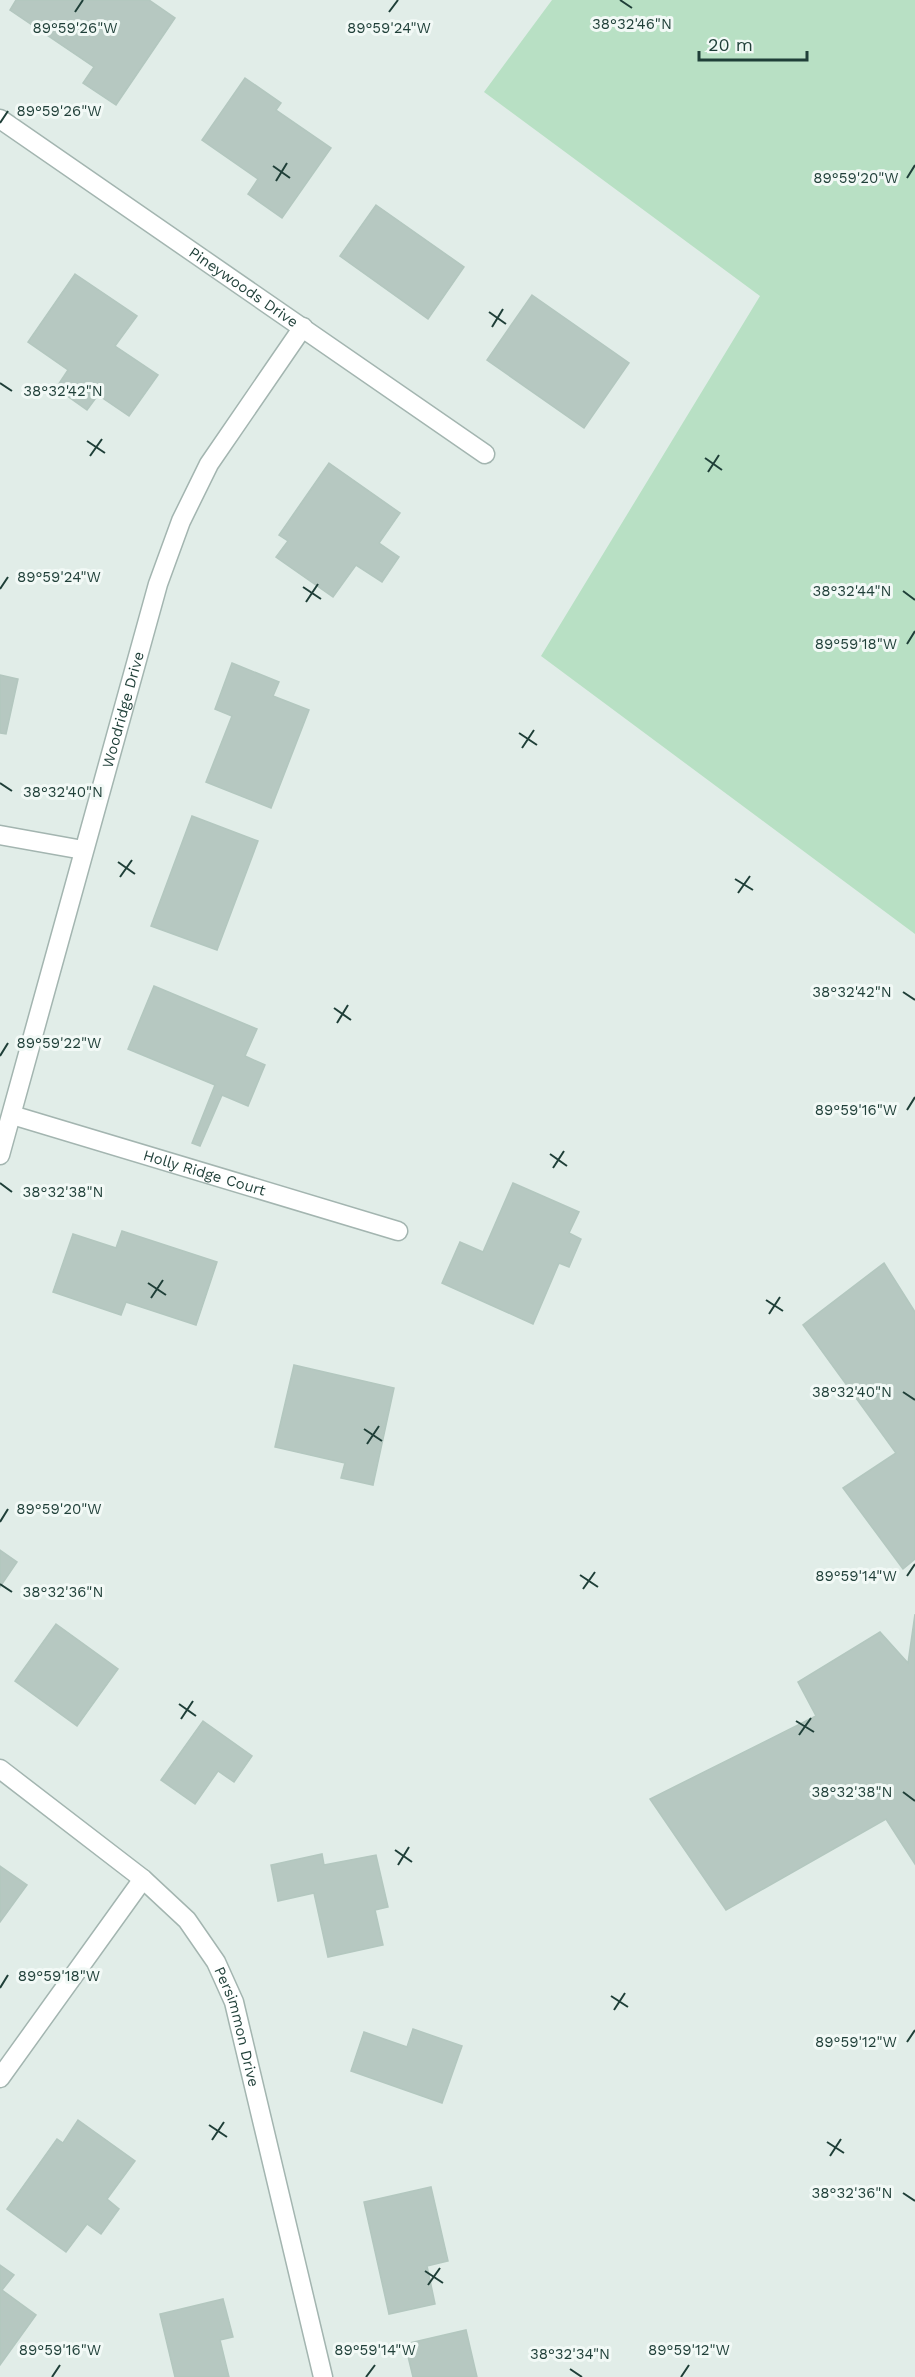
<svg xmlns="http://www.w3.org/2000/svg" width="915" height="2377" font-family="'Work Sans',sans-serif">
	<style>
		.green { fill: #b8e0c4 }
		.building { fill: #b6c8c1; stroke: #b3c7bf; stroke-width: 1.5 }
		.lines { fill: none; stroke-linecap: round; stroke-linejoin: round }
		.minor-casing { stroke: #a3b5b0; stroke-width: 21 }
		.minor { stroke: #fff; stroke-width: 18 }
		.ticks { fill: none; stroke: #1f3f38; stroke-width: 2 }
		.labels { text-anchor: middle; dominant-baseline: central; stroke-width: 6; stroke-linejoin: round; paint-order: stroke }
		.street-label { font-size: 15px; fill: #1f3f38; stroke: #f2f9f6 }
		.ticks-label { font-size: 15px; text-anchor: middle; fill: #1f3f38; stroke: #f2f9f6; stroke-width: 6; stroke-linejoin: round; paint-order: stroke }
	</style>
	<rect width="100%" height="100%" fill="#e1ede8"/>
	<!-- green -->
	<polygon class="green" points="552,0 915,0 915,934 541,656 760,296 484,92"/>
	<!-- building -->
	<g class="building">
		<polygon points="16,0 149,0 175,18 116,105 83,83 94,67 10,10"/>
		<polygon points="245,78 281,103 276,110 331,148 282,218 248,194 258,179 202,140"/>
		<polygon points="376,205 464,267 428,319 340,256"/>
		<polygon points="75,274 137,316 115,346 158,375 129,416 98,395 87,410 56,388 68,370 28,342"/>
		<polygon points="532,295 629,363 584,428 487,360"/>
		<polygon points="329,463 400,513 379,543 399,557 382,582 356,565 333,597 276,557 288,541 279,535"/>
		<polygon points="232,663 279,682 273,696 309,710 271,808 206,782 232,716 215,709"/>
		<polygon points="0,675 18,679 6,734 0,733"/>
		<polygon points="192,816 258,841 217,950 151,926"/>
		<polygon points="154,986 257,1029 245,1056 265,1065 248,1106 222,1095 200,1146 192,1143 215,1085 128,1049"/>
		<polygon points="513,1183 579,1212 569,1233 581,1239 569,1267 559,1263 533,1324 442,1283 460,1242 483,1252"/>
		<polygon points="122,1231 217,1262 196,1325 126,1302 121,1315 53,1292 73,1234 116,1248"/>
		<polygon points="884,1263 915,1312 915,1559 903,1569 843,1488 896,1453 803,1325"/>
		<polygon points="294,1365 394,1388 373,1485 341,1478 345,1463 275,1447"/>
		<polygon points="0,1550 17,1562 0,1587"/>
		<polygon points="915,1614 915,1864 886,1819 726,1910 650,1799 816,1716 798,1682 880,1632 908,1663"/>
		<polygon points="56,1624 118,1669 77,1726 15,1681"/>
		<polygon points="203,1721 252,1756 234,1782 218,1771 195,1804 161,1780"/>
		<polygon points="322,1854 324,1865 376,1855 388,1907 375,1910 383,1945 328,1957 314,1893 278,1901 271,1865"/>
		<polygon points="0,1866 27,1885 0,1922"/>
		<polygon points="413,2029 462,2046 442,2103 351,2071 364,2032 407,2047"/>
		<polygon points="78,2120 135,2161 107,2199 119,2209 101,2234 87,2224 66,2252 7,2209 57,2139 63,2143"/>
		<polygon points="431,2187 448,2261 427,2266 435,2304 389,2314 364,2202"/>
		<polygon points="0,2265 14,2275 2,2290 36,2315 0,2365"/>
		<polygon points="223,2299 233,2337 220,2340 229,2377 175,2377 160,2314"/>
		<polygon points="466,2330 477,2377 413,2377 405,2344"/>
	</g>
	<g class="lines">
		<!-- minor casing -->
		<g class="minor-casing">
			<g id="minor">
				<path id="s1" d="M 0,119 L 485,454"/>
				<polyline points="0,835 83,850"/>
				<path id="s2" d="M 12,1115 L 398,1231"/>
				<path id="s3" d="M 0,1155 L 158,584 L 181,521 L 209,464 L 303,327"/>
				<path id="s4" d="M 0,1769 L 143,1879 L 187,1920 L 216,1962 L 234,2002 L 323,2377"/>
				<polyline points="0,2078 143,1879"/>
			</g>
		</g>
		<!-- minor -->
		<use href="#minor" class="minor"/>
	</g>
	<!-- ticks -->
	<path class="ticks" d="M 620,0 L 632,8M 75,12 L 83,0M 389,12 L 398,0M 0,123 L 8,111M 273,166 L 290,178M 907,178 L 915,165M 276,181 L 287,163M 489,312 L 506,324M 492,327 L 503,309M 0,383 L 12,391M 87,441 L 105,453M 90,456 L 102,439M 705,458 L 722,470M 708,472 L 719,455M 303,587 L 321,599M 0,589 L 8,577M 903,591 L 915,600M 306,602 L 318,584M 907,644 L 915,631M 519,733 L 537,745M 522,748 L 534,730M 0,783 L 12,791M 118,862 L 135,874M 120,877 L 132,860M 735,879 L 753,890M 738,893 L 750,876M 903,992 L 915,1000M 334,1008 L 351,1020M 337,1023 L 348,1005M 0,1056 L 8,1043M 907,1110 L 915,1097M 550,1154 L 567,1166M 553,1168 L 564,1151M 0,1183 L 12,1192M 148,1283 L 166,1295M 151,1298 L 163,1280M 766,1300 L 783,1311M 769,1314 L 780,1297M 903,1392 L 915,1400M 364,1429 L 382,1441M 367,1444 L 379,1426M 0,1522 L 8,1509M 580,1575 L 598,1587M 907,1576 L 915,1564M 0,1584 L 12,1592M 583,1589 L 595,1572M 179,1704 L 196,1716M 181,1719 L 193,1701M 796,1721 L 814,1732M 799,1735 L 811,1718M 903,1792 L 915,1801M 395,1850 L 412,1862M 398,1865 L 409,1847M 0,1988 L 8,1975M 611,1996 L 628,2007M 614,2010 L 625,1993M 907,2042 L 915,2030M 209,2125 L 227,2137M 212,2140 L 224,2122M 827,2142 L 844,2153M 830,2156 L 841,2139M 903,2193 L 915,2201M 425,2271 L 443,2283M 428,2285 L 440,2268M 570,2369 L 582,2377M 52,2377 L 60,2365M 366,2377 L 375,2365M 681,2377 L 689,2365"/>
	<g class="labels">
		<!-- street labels -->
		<g class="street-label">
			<text stroke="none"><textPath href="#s1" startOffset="296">Pineywoods Drive</textPath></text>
			<text stroke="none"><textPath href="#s3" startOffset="462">Woodridge Drive</textPath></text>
			<text stroke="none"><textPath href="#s2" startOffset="201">Holly Ridge Court</textPath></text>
			<text stroke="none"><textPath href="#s4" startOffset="360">Persimmon Drive</textPath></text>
		</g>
	</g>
	<g class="ticks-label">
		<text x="632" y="29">38°32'46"N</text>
		<text x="75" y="33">89°59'26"W</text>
		<text x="389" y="33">89°59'24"W</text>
		<text x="59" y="116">89°59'26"W</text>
		<text x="856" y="183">89°59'20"W</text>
		<text x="63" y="396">38°32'42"N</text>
		<text x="59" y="582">89°59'24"W</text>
		<text x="852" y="596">38°32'44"N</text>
		<text x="856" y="649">89°59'18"W</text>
		<text x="63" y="797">38°32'40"N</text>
		<text x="852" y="997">38°32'42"N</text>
		<text x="59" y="1048">89°59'22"W</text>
		<text x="856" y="1115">89°59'16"W</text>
		<text x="63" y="1197">38°32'38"N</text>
		<text x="852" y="1397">38°32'40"N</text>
		<text x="59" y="1514">89°59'20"W</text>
		<text x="856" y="1581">89°59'14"W</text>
		<text x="63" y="1597">38°32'36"N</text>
		<text x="852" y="1797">38°32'38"N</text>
		<text x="59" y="1981">89°59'18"W</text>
		<text x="856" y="2047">89°59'12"W</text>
		<text x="852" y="2198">38°32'36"N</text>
		<text x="60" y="2355">89°59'16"W</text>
		<text x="375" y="2355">89°59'14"W</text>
		<text x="689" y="2355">89°59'12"W</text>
		<text x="570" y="2359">38°32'34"N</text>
	</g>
	<!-- scale -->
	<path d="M699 51v9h108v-9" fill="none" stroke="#1f3f38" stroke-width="3"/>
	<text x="708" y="51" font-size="18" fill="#1f3f38" stroke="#f2f9f6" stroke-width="4.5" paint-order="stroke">20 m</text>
</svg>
